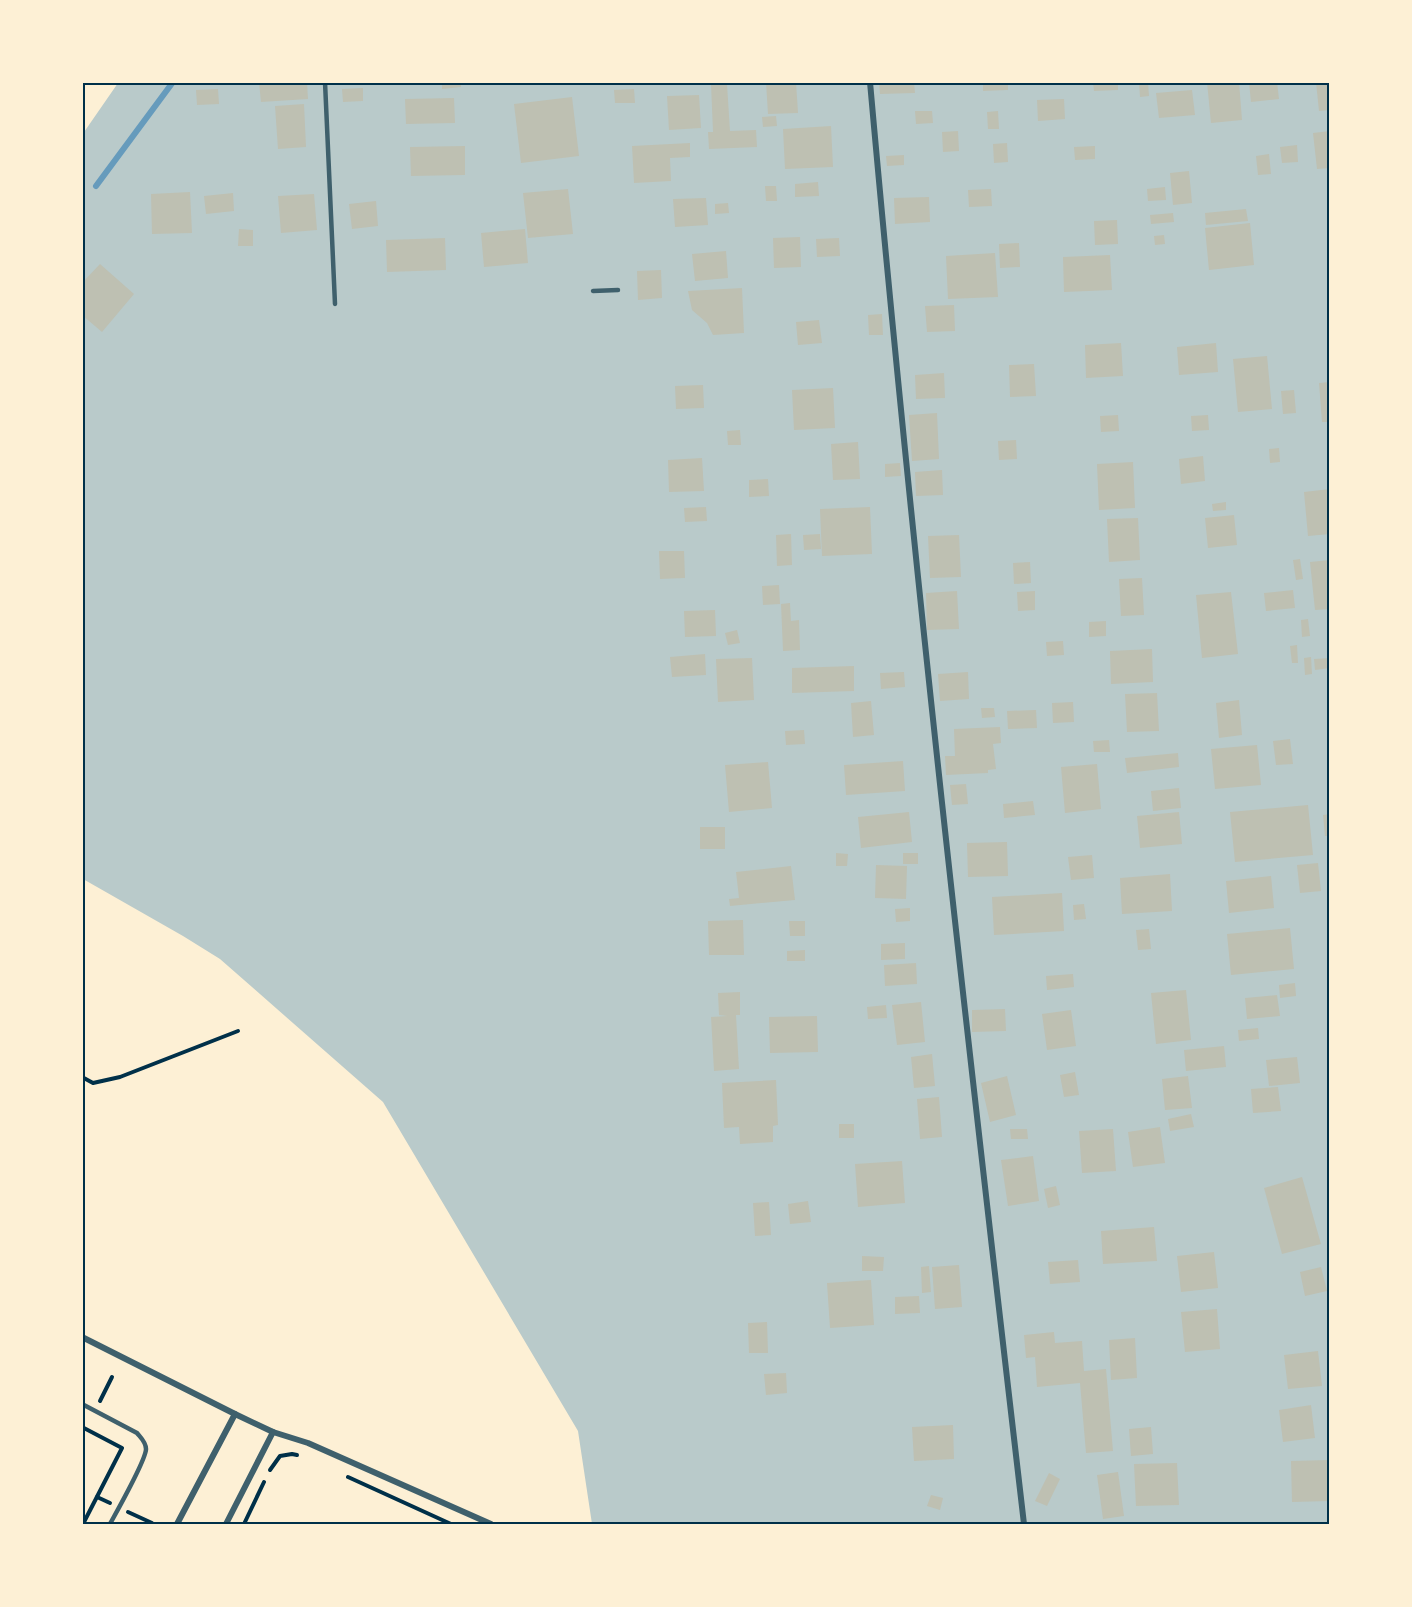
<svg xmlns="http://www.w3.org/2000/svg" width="1412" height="1607" font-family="Spectral,serif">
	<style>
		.green { fill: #b9caca }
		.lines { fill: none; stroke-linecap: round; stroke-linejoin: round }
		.stream { stroke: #669bbc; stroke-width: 6 }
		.building { fill: #bec0b2 }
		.path { stroke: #003049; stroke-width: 4 }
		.service { stroke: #3f606c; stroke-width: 4.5 }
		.minor { stroke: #3f606c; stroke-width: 6 }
		.neatline { fill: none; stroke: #003049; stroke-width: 2 }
	</style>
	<rect width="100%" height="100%" fill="#fdf0d5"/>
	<!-- green -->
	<polygon class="green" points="118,83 1329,83 1329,1524 592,1524 578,1431 383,1102 220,959 183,936 83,879 82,135"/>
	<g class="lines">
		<!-- stream -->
		<polyline class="stream" points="96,186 173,82"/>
	</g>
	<!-- building -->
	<g class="building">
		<polygon points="259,82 307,82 308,99 261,102"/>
		<polygon points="442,82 461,82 461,87 442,89"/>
		<polygon points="766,82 796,82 798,113 768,114"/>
		<polygon points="879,82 914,82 915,93 880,94"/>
		<polygon points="983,82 1008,82 1008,90 983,91"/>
		<polygon points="1093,82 1118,82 1118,90 1094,91"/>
		<polygon points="1139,82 1148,82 1149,96 1140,97"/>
		<polygon points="1207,82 1239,82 1242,120 1211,123"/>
		<polygon points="1249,82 1277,82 1279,99 1251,102"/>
		<polygon points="1316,82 1330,82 1330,110 1319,111"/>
		<polygon points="711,84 727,84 730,131 756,130 757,147 709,149 708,132 713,132"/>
		<polygon points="363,88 363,101 343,102 342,89"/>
		<polygon points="218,89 219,104 197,105 196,90"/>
		<polygon points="634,89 635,103 615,103 614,90"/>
		<polygon points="1192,90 1195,115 1159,118 1156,93"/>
		<polygon points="699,95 701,128 669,130 667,96"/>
		<polygon points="572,97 579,156 521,163 514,104"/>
		<polygon points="454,98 455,123 406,124 405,99"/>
		<polygon points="1064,99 1065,119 1038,121 1037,100"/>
		<polygon points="304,104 306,147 278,149 275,106"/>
		<polygon points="915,111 932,111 933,123 916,124"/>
		<polygon points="998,111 999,129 988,129 987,112"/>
		<polygon points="776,116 777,126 763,127 762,117"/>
		<polygon points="831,126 833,167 785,169 783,129"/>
		<polygon points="958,131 959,151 943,152 942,132"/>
		<polygon points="1330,131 1330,168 1317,169 1313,133"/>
		<polygon points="690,143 690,157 670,158 671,181 634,183 632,146"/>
		<polygon points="1007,143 1008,162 994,163 993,144"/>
		<polygon points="1297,145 1298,162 1282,163 1280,147"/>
		<polygon points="465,146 465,175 411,176 410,147"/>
		<polygon points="1095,146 1095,159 1075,160 1074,147"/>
		<polygon points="1269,154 1271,174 1258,175 1256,156"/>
		<polygon points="904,155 904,165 887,166 886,156"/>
		<polygon points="1189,171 1192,203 1173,205 1170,173"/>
		<polygon points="818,182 819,196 795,197 795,184"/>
		<polygon points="765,186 776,186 777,201 766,201"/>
		<polygon points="1165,187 1166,200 1148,201 1147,189"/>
		<polygon points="568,189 573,234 528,238 523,193"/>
		<polygon points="991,189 992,206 969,207 968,190"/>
		<polygon points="190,192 192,233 152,234 151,194"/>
		<polygon points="233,193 234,211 206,214 204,196"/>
		<polygon points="314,194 317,230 281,233 278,196"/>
		<polygon points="929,197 930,222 895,224 894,198"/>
		<polygon points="706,198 708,225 675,227 673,199"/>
		<polygon points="376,201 378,226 352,229 349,204"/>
		<polygon points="728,203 729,213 715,214 715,204"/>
		<polygon points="1246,209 1248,221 1206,225 1205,213"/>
		<polygon points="1173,213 1174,222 1151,224 1150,215"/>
		<polygon points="1117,220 1118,244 1095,245 1094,221"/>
		<polygon points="1250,223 1254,265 1209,270 1205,228"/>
		<polygon points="239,229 253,230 253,246 238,246"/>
		<polygon points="525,229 528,263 484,267 481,233"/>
		<polygon points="1164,235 1165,244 1155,245 1154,236"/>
		<polygon points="800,237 801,267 774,268 773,238"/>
		<polygon points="445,238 446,270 387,272 386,240"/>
		<polygon points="839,238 840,256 817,257 816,239"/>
		<polygon points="1019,243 1020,267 1000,268 999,244"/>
		<polygon points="726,251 728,278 695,281 692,254"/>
		<polygon points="995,253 998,297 948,299 946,256"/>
		<polygon points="1110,255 1112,290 1064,292 1063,257"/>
		<polygon points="100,264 134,294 102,332 82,315 82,283"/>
		<polygon points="661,270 662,298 638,300 637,271"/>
		<polygon points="742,288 744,333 713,335 707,323 692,310 688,291"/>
		<polygon points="954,305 955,331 927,332 925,306"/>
		<polygon points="882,314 883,335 869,335 868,315"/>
		<polygon points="819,320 822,343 798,345 796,322"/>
		<polygon points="1121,343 1123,376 1086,378 1085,345"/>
		<polygon points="1216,343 1218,372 1179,375 1177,347"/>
		<polygon points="1267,356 1272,409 1238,412 1233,359"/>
		<polygon points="1034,364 1036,396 1010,397 1009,365"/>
		<polygon points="944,373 945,398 916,399 915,375"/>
		<polygon points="1330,382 1330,422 1322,422 1319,383"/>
		<polygon points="703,385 704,408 676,409 675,386"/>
		<polygon points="833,388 835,428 794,430 792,390"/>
		<polygon points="1294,390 1296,413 1283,414 1281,391"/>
		<polygon points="937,413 939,459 912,461 909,415"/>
		<polygon points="1118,415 1119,431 1101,432 1100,416"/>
		<polygon points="1208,415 1209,430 1192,431 1191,416"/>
		<polygon points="740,430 741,445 728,445 727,431"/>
		<polygon points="1016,440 1017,459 999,460 998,441"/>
		<polygon points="858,442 860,479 833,480 831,444"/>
		<polygon points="1279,448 1280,462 1270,463 1269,449"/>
		<polygon points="1203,456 1205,481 1181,484 1179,459"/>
		<polygon points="702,458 704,491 669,492 668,460"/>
		<polygon points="1133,462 1135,508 1099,510 1097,464"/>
		<polygon points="900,463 901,476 885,477 885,464"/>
		<polygon points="942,470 943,495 916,496 915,472"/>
		<polygon points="768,479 769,496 749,497 749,480"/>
		<polygon points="1330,489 1330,534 1308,536 1304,492"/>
		<polygon points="1226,502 1226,510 1213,511 1212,504"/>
		<polygon points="706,507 707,521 685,522 684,508"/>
		<polygon points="870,507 872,554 822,556 820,509"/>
		<polygon points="1234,515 1237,545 1208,548 1205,518"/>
		<polygon points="1138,518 1140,560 1109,562 1107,519"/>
		<polygon points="791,534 792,565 777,566 776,535"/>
		<polygon points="820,534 821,549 804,550 803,535"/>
		<polygon points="959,535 961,577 930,578 928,536"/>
		<polygon points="659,551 684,551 685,578 660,579"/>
		<polygon points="1300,559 1303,579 1296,580 1293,560"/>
		<polygon points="1330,560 1330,609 1315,610 1310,562"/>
		<polygon points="1030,562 1031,583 1014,584 1013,563"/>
		<polygon points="1142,578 1144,615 1121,616 1119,579"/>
		<polygon points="779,585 780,604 763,605 762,586"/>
		<polygon points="1293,590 1295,608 1266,611 1264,593"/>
		<polygon points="957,591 959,629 927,630 926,593"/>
		<polygon points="1035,591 1035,610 1018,611 1017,592"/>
		<polygon points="1231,592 1238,654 1202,658 1196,595"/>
		<polygon points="790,603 791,621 799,620 800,650 783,651 781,604"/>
		<polygon points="715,610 716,636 685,637 684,611"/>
		<polygon points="1308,619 1310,636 1302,637 1301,620"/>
		<polygon points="1106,621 1106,636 1089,637 1089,622"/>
		<polygon points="737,630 740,643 728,645 725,633"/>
		<polygon points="1063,641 1064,655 1047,656 1046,642"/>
		<polygon points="1297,645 1298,663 1292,663 1290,646"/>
		<polygon points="1152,649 1153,682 1111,684 1110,651"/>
		<polygon points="705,654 706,675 672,677 670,657"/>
		<polygon points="1311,657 1312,674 1305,675 1304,658"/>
		<polygon points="752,658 754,700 718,702 716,659"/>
		<polygon points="1330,658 1330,668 1315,670 1314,659"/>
		<polygon points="854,666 854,691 792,693 792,668"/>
		<polygon points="904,672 905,687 881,689 880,673"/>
		<polygon points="968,672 969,699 940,701 938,674"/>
		<polygon points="1157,693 1159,731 1127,732 1125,694"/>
		<polygon points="1239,700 1242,735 1219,738 1216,703"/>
		<polygon points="871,701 874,735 853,737 851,703"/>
		<polygon points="1073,702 1074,722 1053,723 1052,703"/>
		<polygon points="981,708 994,708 995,717 982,718"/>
		<polygon points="1036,710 1037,728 1008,729 1007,711"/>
		<polygon points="1000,727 1001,743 993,744 996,769 988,770 988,773 946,775 945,756 955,756 954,729"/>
		<polygon points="804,730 805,744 786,745 785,731"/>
		<polygon points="1290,739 1293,764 1276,765 1273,741"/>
		<polygon points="1109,740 1110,752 1094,752 1093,741"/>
		<polygon points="1257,745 1261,785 1215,789 1211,749"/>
		<polygon points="1178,753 1179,767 1127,773 1125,758"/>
		<polygon points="903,761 905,791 846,795 844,765"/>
		<polygon points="768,762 772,808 729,812 725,765"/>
		<polygon points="1097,764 1101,809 1065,813 1061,767"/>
		<polygon points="966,784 968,804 952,805 950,785"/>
		<polygon points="1179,788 1181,808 1153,811 1151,791"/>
		<polygon points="1033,801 1035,815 1004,818 1003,804"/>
		<polygon points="1308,805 1313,855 1235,862 1230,812"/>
		<polygon points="909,812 912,842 861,848 858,817"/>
		<polygon points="1179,812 1182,844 1140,848 1137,816"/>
		<polygon points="1330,814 1330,836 1325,836 1323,815"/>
		<rect x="700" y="827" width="25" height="22"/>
		<polygon points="1007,842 1008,876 968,877 967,843"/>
		<polygon points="836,853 848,854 847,866 836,866"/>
		<rect x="903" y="853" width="15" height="11"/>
		<polygon points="1092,855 1094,878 1071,880 1068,857"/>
		<polygon points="1318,863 1321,891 1300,893 1297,865"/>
		<polygon points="876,865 907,866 906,899 875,898"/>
		<polygon points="791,866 795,900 730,906 729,899 739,898 736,872"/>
		<polygon points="1170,874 1172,911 1122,914 1120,878"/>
		<polygon points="1271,876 1274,908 1229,913 1226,881"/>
		<polygon points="1062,893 1064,931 994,935 992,897"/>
		<polygon points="1084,904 1086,919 1074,920 1073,905"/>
		<polygon points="910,908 910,921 896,922 895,909"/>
		<polygon points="743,920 744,955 709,955 708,921"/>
		<polygon points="789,921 805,921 805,936 790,936"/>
		<polygon points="1290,928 1294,969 1231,975 1227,934"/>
		<polygon points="1149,929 1151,949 1138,950 1136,930"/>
		<polygon points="905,943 905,959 881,960 881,944"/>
		<polygon points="805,950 805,961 787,961 787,951"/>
		<polygon points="916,963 917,984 885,986 884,965"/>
		<polygon points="1073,974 1074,987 1047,990 1046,976"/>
		<polygon points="1295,983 1296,996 1280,998 1279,985"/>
		<polygon points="1186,990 1191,1040 1156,1044 1151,993"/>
		<polygon points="740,992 740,1015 736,1015 739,1069 714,1071 711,1017 727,1016 719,1015 718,993"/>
		<polygon points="1277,995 1280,1016 1247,1019 1245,998"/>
		<polygon points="921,1002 925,1042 897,1045 892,1005"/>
		<polygon points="886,1005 887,1018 868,1019 867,1007"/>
		<polygon points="1005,1009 1006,1031 972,1032 972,1010"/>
		<polygon points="1071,1010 1076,1046 1047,1050 1042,1014"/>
		<polygon points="817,1016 818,1052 770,1053 769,1017"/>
		<polygon points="1258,1028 1259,1039 1239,1041 1238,1030"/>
		<polygon points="1224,1046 1226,1067 1186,1071 1184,1050"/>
		<polygon points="932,1054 935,1086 914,1088 911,1057"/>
		<polygon points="1297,1057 1300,1083 1269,1086 1266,1060"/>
		<polygon points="1075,1072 1079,1095 1064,1097 1060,1075"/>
		<polygon points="1007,1076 1016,1115 990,1122 981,1083"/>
		<polygon points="1188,1076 1192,1108 1165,1110 1162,1079"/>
		<polygon points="776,1080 778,1125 773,1126 773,1142 740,1144 739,1127 724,1128 722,1083"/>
		<polygon points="1278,1087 1281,1111 1253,1113 1251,1089"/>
		<polygon points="939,1097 942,1137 920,1139 917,1099"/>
		<polygon points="1191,1114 1194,1127 1170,1131 1168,1119"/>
		<rect x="839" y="1124" width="15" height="14"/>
		<polygon points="1160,1127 1165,1163 1133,1167 1128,1132"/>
		<polygon points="1010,1129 1027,1129 1028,1139 1011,1139"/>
		<polygon points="1113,1129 1116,1171 1082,1173 1079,1131"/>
		<polygon points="1033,1156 1039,1201 1008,1206 1001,1160"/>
		<polygon points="902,1161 905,1203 858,1207 855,1164"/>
		<polygon points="1302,1177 1321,1244 1282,1254 1264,1188"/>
		<polygon points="1056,1186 1060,1205 1048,1208 1044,1189"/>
		<polygon points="808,1201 811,1222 790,1224 788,1204"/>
		<polygon points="769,1202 771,1235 755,1236 753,1203"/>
		<polygon points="1154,1227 1157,1261 1103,1264 1101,1231"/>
		<polygon points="1214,1252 1218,1288 1181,1292 1177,1256"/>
		<polygon points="862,1256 884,1257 883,1271 862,1271"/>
		<polygon points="1078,1260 1080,1282 1050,1284 1048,1262"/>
		<polygon points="959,1265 962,1307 935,1309 932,1267"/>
		<polygon points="929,1266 931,1292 922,1293 921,1267"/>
		<polygon points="1321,1267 1327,1291 1305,1296 1300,1272"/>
		<polygon points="871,1280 874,1325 830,1328 827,1283"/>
		<polygon points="919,1296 920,1313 895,1314 895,1297"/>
		<polygon points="1217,1309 1220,1349 1185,1352 1181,1312"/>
		<polygon points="767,1322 768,1353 749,1353 748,1323"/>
		<polygon points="1054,1332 1055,1343 1082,1341 1084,1371 1106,1369 1113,1451 1086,1453 1080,1383 1037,1387 1035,1357 1026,1358 1024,1335"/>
		<polygon points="1135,1338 1137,1378 1111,1380 1109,1340"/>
		<polygon points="1318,1351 1322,1386 1288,1389 1284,1355"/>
		<polygon points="786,1373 787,1393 766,1395 764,1374"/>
		<polygon points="1311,1405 1315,1438 1283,1442 1279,1410"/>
		<polygon points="953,1425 954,1459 914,1461 912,1427"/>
		<polygon points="1151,1427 1153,1454 1131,1456 1129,1429"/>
		<polygon points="1330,1460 1330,1501 1292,1502 1291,1461"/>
		<polygon points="1177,1463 1179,1505 1136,1506 1134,1464"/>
		<polygon points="1118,1472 1124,1516 1103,1519 1097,1475"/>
		<polygon points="1049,1473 1060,1479 1047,1506 1035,1501"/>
		<polygon points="931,1495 943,1498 940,1510 927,1506"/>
	</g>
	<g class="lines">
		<!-- path -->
		<g class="path">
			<polyline points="82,1077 93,1083 120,1077 238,1031"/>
			<polyline points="100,1401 112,1377"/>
			<polyline points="82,1427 122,1448 83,1524"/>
			<polyline points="270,1470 280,1456 292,1454 297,1455"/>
			<polyline points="348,1477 451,1524"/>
			<polyline points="97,1497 110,1503"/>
			<polyline points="128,1512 152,1523"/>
			<polyline points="244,1524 264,1482"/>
		</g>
		<!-- service -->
		<g class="service">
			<polyline points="325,82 335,304"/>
			<polyline points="593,291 618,290"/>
			<path d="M 82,1404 L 137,1433 C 141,1438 146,1442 146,1449 C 146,1460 117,1511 110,1524"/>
		</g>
		<!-- minor -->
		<g class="minor">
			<path d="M 870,82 C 913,564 968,1044 1024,1524"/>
			<polyline points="82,1337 235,1414 273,1432 308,1443 491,1524"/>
			<polyline points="177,1524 235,1414"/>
			<polyline points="226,1524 273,1432"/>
		</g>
	</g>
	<!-- border -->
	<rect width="1412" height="1607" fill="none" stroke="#fdf0d5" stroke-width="168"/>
	<rect x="84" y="84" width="1244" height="1439" class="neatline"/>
</svg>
